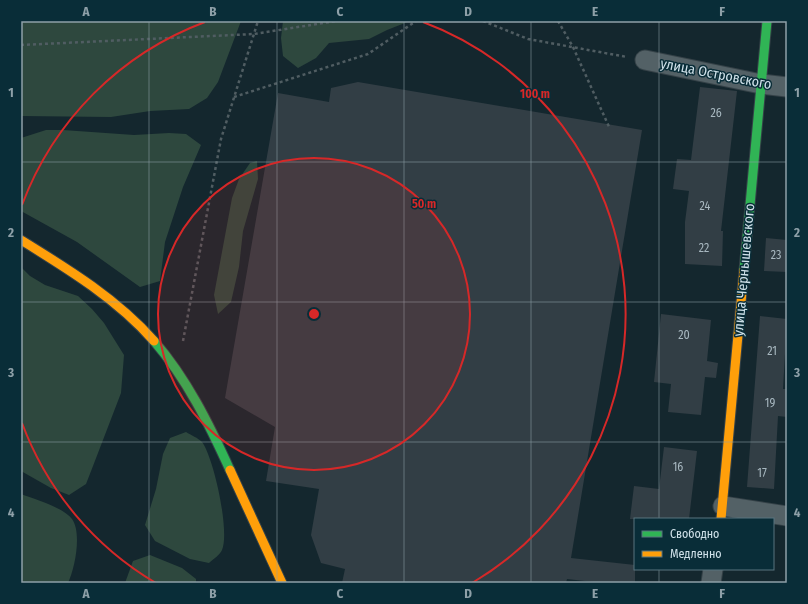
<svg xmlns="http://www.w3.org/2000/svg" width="808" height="604" font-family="'Fira Sans Condensed',sans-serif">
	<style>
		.green { fill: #2e483e }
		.building { fill: #323e45 }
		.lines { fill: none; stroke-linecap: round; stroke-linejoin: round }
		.street-casing { stroke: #354248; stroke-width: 21 }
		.fast-casing { stroke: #354248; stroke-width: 11 }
		.slow-casing { stroke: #354248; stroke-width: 11 }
		.path { stroke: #505d62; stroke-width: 2.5; stroke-dasharray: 3 3; stroke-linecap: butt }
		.street { stroke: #536166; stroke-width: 19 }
		.fast { stroke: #30b455; stroke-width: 9 }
		.slow { stroke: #ff9f0a; stroke-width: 9 }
		.grid { fill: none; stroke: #8ea0a8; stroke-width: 1; stroke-opacity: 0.55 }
		.ring { fill: none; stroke: #d62828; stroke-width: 2 }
		.labels { text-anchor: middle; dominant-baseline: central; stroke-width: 3; stroke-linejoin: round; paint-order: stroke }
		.number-label { font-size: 12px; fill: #a8b8c0 }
		.street-label { font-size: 14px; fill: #cfe1e9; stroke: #092d38 }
		.centre { fill: #d62828; stroke: #092d38; stroke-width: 2 }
		.ring-label { font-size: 12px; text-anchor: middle; font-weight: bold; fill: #d62828; stroke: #092d38; stroke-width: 3; stroke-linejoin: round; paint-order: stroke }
		.neatline { fill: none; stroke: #8ea0a8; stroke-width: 1.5 }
		.grid-label { font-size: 13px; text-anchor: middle; font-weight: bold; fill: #8ea0a8 }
	</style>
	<rect width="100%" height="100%" fill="#14272e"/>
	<!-- green -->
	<g class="green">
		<polygon points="21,21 241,21 218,82 207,98 189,109 150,111 111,117 21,116"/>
		<polygon points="283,21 410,21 387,30 369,39 329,43 316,58 298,68 283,56 281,38"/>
		<polygon points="46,130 63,130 134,135 169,133 186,134 201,145 183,187 165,242 160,281 140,287 77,242 21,211 21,138"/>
		<polygon points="257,161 258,179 243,231 239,267 231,302 218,314 214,295 232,198 239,179 250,163"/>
		<polygon points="21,267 30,276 45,285 78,296 92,309 104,323 124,355 121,393 93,466 86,484 69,495 51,488 21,471"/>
		<path d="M 186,432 C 191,435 198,438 202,442 C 214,458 230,532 222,550 C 220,555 213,559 209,563 L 190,559 L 155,541 L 145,525 L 156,489 L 163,454 L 170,438 Z"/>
		<path d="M 21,494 C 34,499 63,507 72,519 C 82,533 75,568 68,583 L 21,583 Z"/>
		<polygon points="150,555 182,568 196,579 196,583 125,583 133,561"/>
	</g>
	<!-- building -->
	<g class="building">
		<polygon points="358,82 642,130 571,558 635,565 635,583 602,583 567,579 566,583 342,583 345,569 321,563 311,535 319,489 266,481 275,427 225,398 278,93 329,102 331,88"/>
		<polygon points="700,87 737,91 721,231 723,231 722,266 685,264 685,222 689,191 673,189 677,159 691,160"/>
		<polygon points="766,238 787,240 787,272 764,271"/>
		<polygon points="661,314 711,320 707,361 718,363 716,378 705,377 701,415 668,412 671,384 654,382"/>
		<polygon points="760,316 787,319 783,389 787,389 787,417 778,416 774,489 747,487"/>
		<polygon points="664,447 697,451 689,519 630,519 634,486 659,489"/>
	</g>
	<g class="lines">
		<!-- street casing -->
		<g class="street-casing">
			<g id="street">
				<polyline points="645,60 761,84 787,87"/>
				<polyline points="723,506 787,516"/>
				<polyline points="711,583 713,569"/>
			</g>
		</g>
		<!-- fast casing -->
		<g class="fast-casing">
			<g id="fast">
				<polyline points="744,270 767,21"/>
				<path d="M 154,341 C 187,379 209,424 230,470"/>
			</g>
		</g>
		<!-- slow casing -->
		<g class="slow-casing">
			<g id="slow">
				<path d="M 21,240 C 68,269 117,299 154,341"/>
				<polyline points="230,470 282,583"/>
				<polyline points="721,519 744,270"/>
			</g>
		</g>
		<!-- path -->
		<g class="path">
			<polyline points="483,21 528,39 627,57"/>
			<polyline points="558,21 573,47 610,129"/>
			<polyline points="21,45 254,34 336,21"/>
			<polyline points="234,97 368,54 416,21"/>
			<polyline points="183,341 221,139 258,21"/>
		</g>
		<!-- street -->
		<use href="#street" class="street"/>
		<!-- fast -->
		<use href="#fast" class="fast"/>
		<!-- slow -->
		<use href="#slow" class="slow"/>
	</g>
	<!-- grid -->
	<path class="grid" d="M 149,21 L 149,583M 277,21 L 277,583M 404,21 L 404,583M 531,21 L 531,583M 659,21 L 659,519M 21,162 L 787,162M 21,302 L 787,302M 21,442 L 787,442M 659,569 L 659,583"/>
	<!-- distance rings -->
	<circle cx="314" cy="314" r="156" fill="#d62828" fill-opacity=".12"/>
	<g class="ring">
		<circle cx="314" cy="314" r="156"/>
		<path d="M156 583A312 312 0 0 1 22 423M22 205A312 312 0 0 1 205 22M423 22A312 312 0 0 1 472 583"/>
	</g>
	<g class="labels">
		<!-- number labels -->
		<g class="number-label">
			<text x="716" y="113">26</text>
			<text x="705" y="206">24</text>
			<text x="704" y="248">22</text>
			<text x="776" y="255">23</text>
			<text x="684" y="335">20</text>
			<text x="772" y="351">21</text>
			<text x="770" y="403">19</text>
			<text x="678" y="467">16</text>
			<text x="762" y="473">17</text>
		</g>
		<!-- street labels -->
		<g class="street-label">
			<text transform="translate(716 74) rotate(11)">улица Островского</text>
			<text transform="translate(744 270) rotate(-85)">улица Чернышевского</text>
		</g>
	</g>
	<circle cx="314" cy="314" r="6" class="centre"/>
	<g class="ring-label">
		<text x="535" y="98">100 m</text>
		<text x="424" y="208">50 m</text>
	</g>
	<!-- border -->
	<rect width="808" height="604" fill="none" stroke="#092d38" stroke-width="44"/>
	<!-- legend -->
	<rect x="634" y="518" width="140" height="52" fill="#092d38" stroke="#58757f"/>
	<rect x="642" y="531" width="20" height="6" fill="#30b455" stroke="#58757f"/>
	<text x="670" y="538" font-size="12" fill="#cfe1e9">Свободно</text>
	<rect x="642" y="551" width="20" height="6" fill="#ff9f0a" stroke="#58757f"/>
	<text x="670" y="558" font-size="12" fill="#cfe1e9">Медленно</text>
	<rect x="22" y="22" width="764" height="560" class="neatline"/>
	<g class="grid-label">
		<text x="86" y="16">A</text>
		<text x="213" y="16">B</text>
		<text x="340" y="16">C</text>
		<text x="468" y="16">D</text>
		<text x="595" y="16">E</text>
		<text x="722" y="16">F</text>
		<text x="11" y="97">1</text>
		<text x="797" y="97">1</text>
		<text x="11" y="237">2</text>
		<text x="797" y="237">2</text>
		<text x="11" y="377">3</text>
		<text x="797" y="377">3</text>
		<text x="11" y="517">4</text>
		<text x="797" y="517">4</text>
		<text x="86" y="598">A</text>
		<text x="213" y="598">B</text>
		<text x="340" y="598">C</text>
		<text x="468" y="598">D</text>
		<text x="595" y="598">E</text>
		<text x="722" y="598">F</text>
	</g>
</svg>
